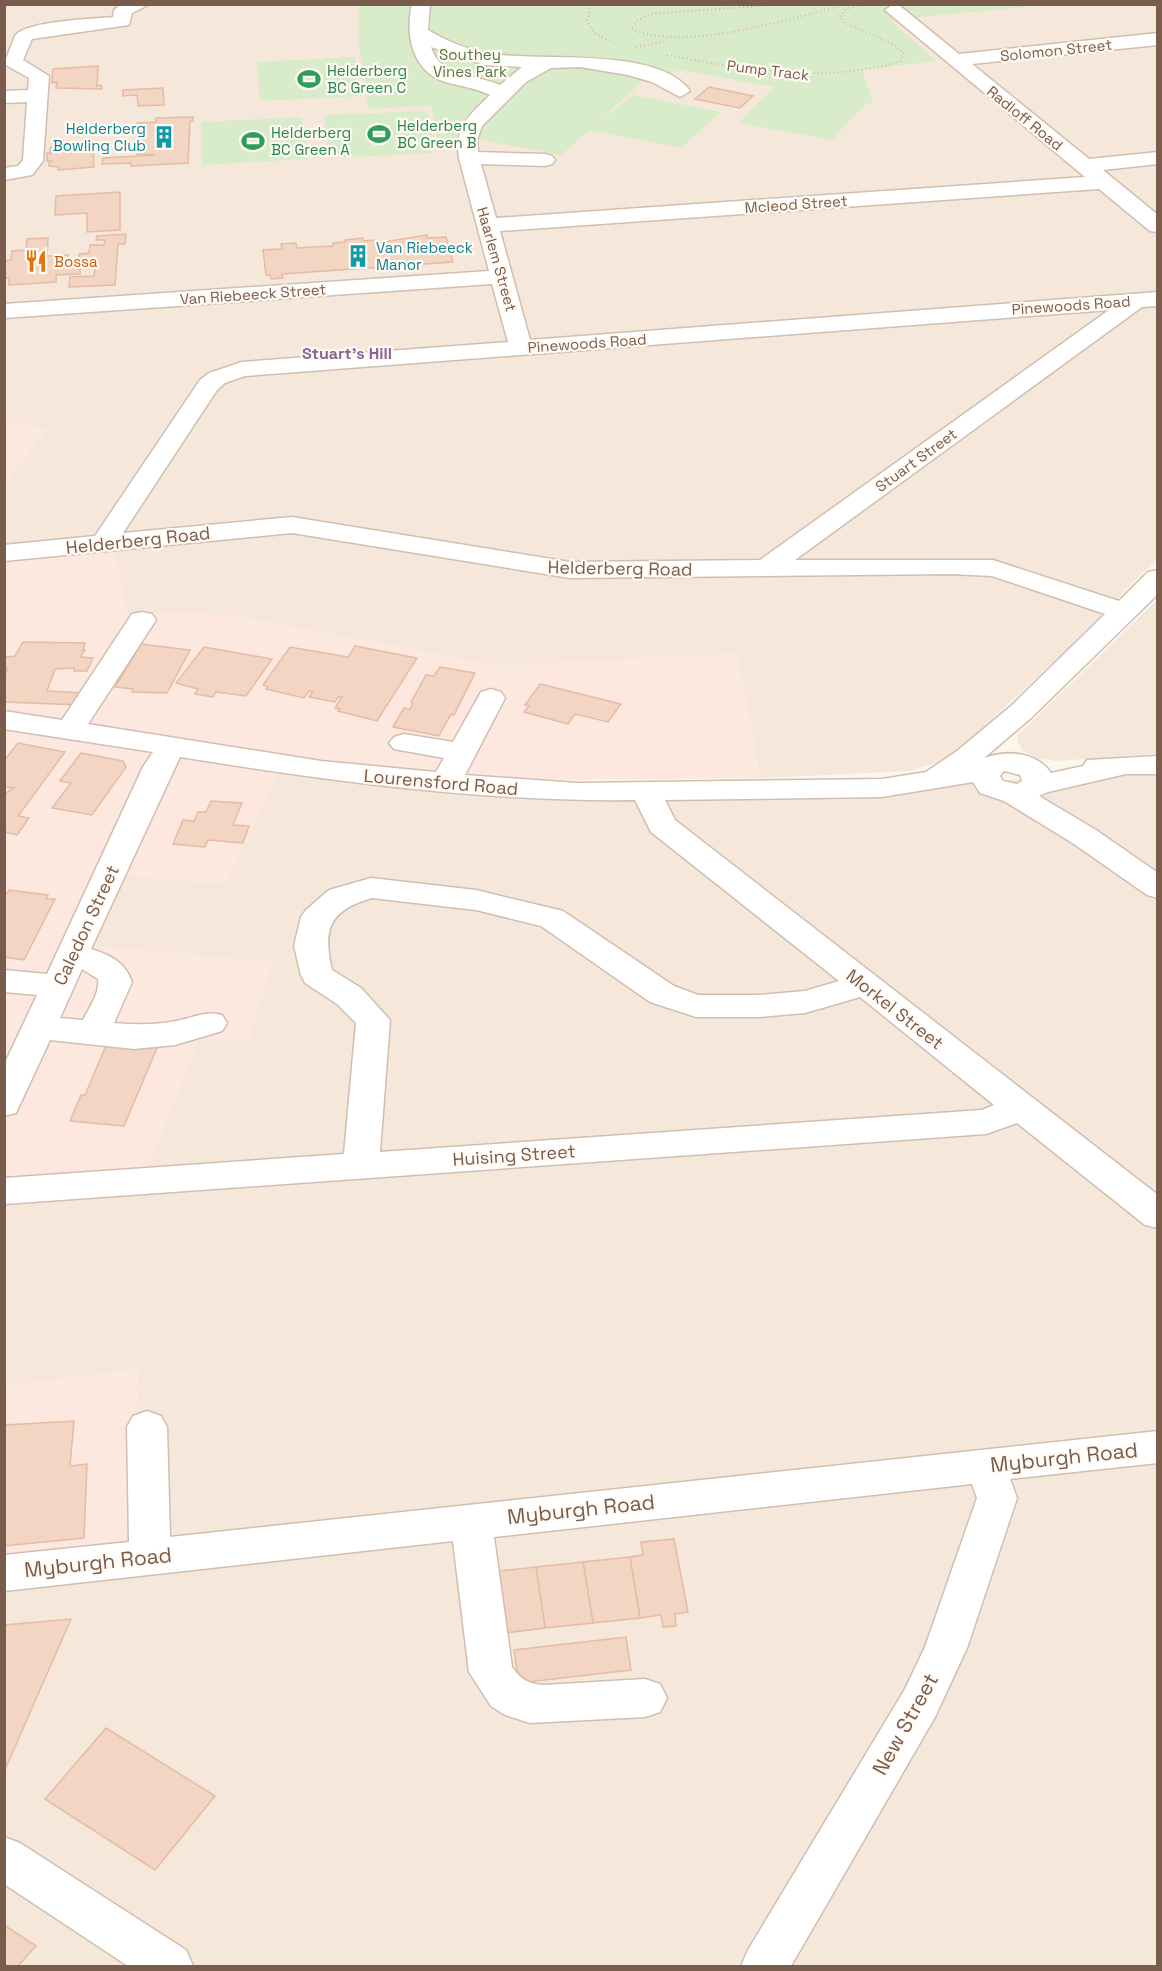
<svg xmlns="http://www.w3.org/2000/svg" width="1162" height="1971" font-family="'Space Grotesk',sans-serif">
	<style>
		.residential { fill: #f5e8da }
		.commercial { fill: #fde8e0 }
		.green { fill: #d8ecc9 }
		.building { fill: #f3d5c3; stroke: #e6bba3; stroke-width: 1.5 }
		.lines { fill: none; stroke-linecap: round; stroke-linejoin: round }
		.minor-casing { stroke: #d1beb0; stroke-width: 3 }
		.path { stroke: #d9b8a5; stroke-width: 2; stroke-dasharray: 1 3; stroke-linecap: butt }
		.minor { fill: #fff; fill-rule: evenodd }
		.labels { text-anchor: middle; dominant-baseline: central; stroke-width: 4.5; stroke-linejoin: round; paint-order: stroke }
		.far-street-label { font-size: 15px; fill: #7a5c4d; stroke: #fffaf3 }
		.far-park-label { font-size: 15px; fill: #537a41; stroke: #fffaf3 }
		.far-leisure-label { font-size: 15px; fill: #27864d; stroke: #fffaf3; text-anchor: start }
		.far-culture-label { font-size: 15px; fill: #0d838f; stroke: #fffaf3; text-anchor: end }
		.far-food-label { font-size: 15px; fill: #c56008; stroke: #fffaf3; text-anchor: start }
		.far-neighbourhood-label { font-size: 16px; font-weight: bold; fill: #846695; stroke: #fffaf3 }
		.street-label { font-size: 18px; fill: #7a5c4d; stroke: #fffaf3 }
		.near-street-label { font-size: 21px; fill: #7a5c4d; stroke: #fffaf3 }
	</style>
	<rect width="100%" height="100%" fill="#fdf6ec"/>
	<!-- residential -->
	<g class="residential">
		<polygon points="5,5 1157,5 1157,559 1068,649 948,759 910,771 760,778 737,654 499,666 229,615 128,614 5,560 4,485 46,429 5,422"/>
		<polygon points="1157,600 1157,754 1055,761 1038,758 1023,751 1017,740 1018,735"/>
		<polygon points="283,765 647,792 1011,780 1157,767 1157,1966 5,1966 4,1573 129,1556 138,1369 5,1386 5,1192 142,1181 199,1037 272,962 78,945 110,874"/>
	</g>
	<!-- commercial -->
	<g class="commercial">
		<polygon points="4,422 46,428 5,485 4,485"/>
		<polygon points="115,549 128,614 229,615 499,666 737,654 760,778 571,780 283,765 225,885 110,874 78,944 273,962 248,1042 199,1037 142,1181 5,1192 5,560"/>
		<polygon points="138,1369 129,1557 5,1573 4,1386"/>
	</g>
	<!-- green -->
	<g class="green">
		<polygon points="359,5 1044,5 890,20 936,61 862,70 874,105 866,103 832,140 738,123 774,87 680,70 641,82 595,125 633,95 721,112 681,148 590,130 561,155 470,138 437,139 432,106 368,109 358,35"/>
		<polygon points="355,57 363,96 260,101 257,62"/>
		<polygon points="427,111 435,153 329,158 324,115"/>
		<polygon points="302,117 307,159 202,165 201,122"/>
	</g>
	<!-- building -->
	<g class="building">
		<polygon points="98,66 97,86 101,85 102,89 56,88 57,82 52,83 53,69"/>
		<polygon points="709,87 753,96 740,108 695,99"/>
		<polygon points="163,88 164,105 138,106 137,95 123,96 123,90"/>
		<polygon points="193,117 193,121 190,121 188,163 131,166 131,163 102,164 103,158 155,155 137,154 137,123 156,122 156,118"/>
		<polygon points="93,144 94,167 58,170 58,167 49,166 49,161 53,161 47,161 47,153 52,153 50,153 50,148 52,147"/>
		<polygon points="120,192 120,230 87,232 87,213 55,215 56,196"/>
		<polygon points="126,234 125,244 118,244 115,285 69,287 70,277 94,276 95,267 80,268 80,274 56,275 56,282 9,285 9,278 4,278 4,261 11,260 12,251 26,250 27,239 48,238 47,256 68,255 67,263 78,263 79,254 89,253 90,245 104,245 105,240 96,240 97,236"/>
		<polygon points="427,235 428,238 446,237 453,262 282,274 283,278 271,279 270,275 266,275 263,250 282,249 281,244 296,243 297,248 314,247 333,246 333,243 345,242 345,240 363,238 364,241 377,240 378,243"/>
		<polygon points="23,642 85,643 83,650 85,650 80,657 93,658 87,671 74,671 74,668 55,669 47,691 84,693 80,705 4,702 4,676 8,668 4,666 4,661 6,657 15,656"/>
		<polygon points="141,644 190,650 167,693 132,692 133,689 115,687"/>
		<polygon points="355,646 417,658 377,721 338,711 340,709 335,708 342,697 338,697 335,702 309,697 313,692 309,691 304,698 266,689 268,687 263,685 290,647 348,657"/>
		<polygon points="204,647 272,659 246,696 216,692 213,697 195,694 198,689 176,683"/>
		<polygon points="440,667 475,673 454,715 451,714 439,736 393,727 404,708 410,709 413,703 411,702 426,675 434,676"/>
		<polygon points="540,684 621,704 608,722 575,714 568,724 524,712 529,706 525,705"/>
		<polygon points="18,743 65,752 18,816 29,818 17,835 4,832 4,794 14,788 4,787 4,761"/>
		<polygon points="81,753 123,761 126,767 92,815 52,808 71,783 60,781"/>
		<polygon points="211,801 242,803 233,825 249,826 243,843 208,840 205,847 173,844 183,820 194,821 198,812 206,812"/>
		<polygon points="9,890 48,895 46,899 55,899 24,960 4,957 4,897"/>
		<polygon points="107,1043 157,1048 124,1126 70,1121 81,1095 85,1095"/>
		<polygon points="74,1421 70,1466 87,1464 84,1538 4,1546 4,1425"/>
		<polygon points="674,1539 688,1612 675,1614 676,1626 663,1627 661,1615 640,1618 630,1557 643,1555 641,1542"/>
		<polygon points="630,1557 640,1618 593,1623 583,1562"/>
		<polygon points="583,1562 593,1623 545,1628 536,1567"/>
		<polygon points="536,1567 545,1628 497,1634 489,1572"/>
		<polygon points="71,1619 4,1772 4,1625"/>
		<polygon points="626,1637 631,1670 519,1683 514,1650"/>
		<polygon points="106,1728 215,1796 155,1870 45,1799"/>
		<polygon points="4,1925 36,1946 18,1966 4,1966"/>
	</g>
	<g class="lines">
		<!-- minor casing -->
		<g class="minor-casing">
			<g id="minor">
				<path d="M 121,4 L 150,4 L 132,13 L 129,25 L 32,39 L 23,60 L 49,76 L 43,161 L 32,175 L 4,180 L 4,168 L 18,166 L 23,160 L 27,102 L 4,103 L 4,91 L 28,90 L 29,78 L 4,64 L 15,36 C 25,21 93,19 113,17 L 114,10 Z"/>
				<path d="M 412,4 L 430,4 L 428,30 C 445,40 468,50 487,53 C 535,63 658,45 690,91 L 680,97 L 652,82 L 628,75 L 580,67 L 551,68 L 526,82 L 482,126 L 477,140 L 478,152 L 545,154 L 552,156 L 555,160 L 552,164 L 545,166 L 481,164 L 496,218 L 1085,177 L 885,10 L 894,4 L 900,6 L 959,54 L 1158,33 L 1158,45 L 972,64 L 1089,159 L 1158,152 L 1158,164 L 1103,170 L 1158,215 L 1158,232 L 1150,231 L 1099,189 L 500,231 L 530,340 L 1158,292 L 1158,306 L 1142,307 L 795,560 L 993,560 L 1119,601 L 1148,572 L 1158,570 L 1158,594 L 1031,718 L 984,758 C 1006,750 1036,751 1051,773 L 1083,766 L 1087,760 L 1158,756 L 1158,774 L 1126,774 L 1048,792 L 1039,796 L 1096,830 L 1158,873 L 1158,898 L 1147,895 L 1074,844 L 1004,801 L 980,793 L 973,782 L 882,797 L 665,800 L 675,820 L 1158,1195 L 1158,1228 L 1145,1225 L 1017,1123 L 986,1134 L 4,1204 L 4,1178 L 344,1154 L 356,1023 L 337,1004 L 305,983 L 301,975 L 294,946 L 301,917 L 306,910 L 329,890 L 371,878 L 476,890 L 563,911 L 674,986 L 698,995 L 758,995 L 805,991 L 839,981 L 651,832 L 635,800 C 482,802 331,781 180,757 L 91,949 C 110,955 125,962 132,982 L 114,1023 C 135,1025 156,1025 176,1021 C 193,1018 205,1010 222,1015 L 227,1023 L 222,1031 L 175,1045 L 134,1049 L 50,1040 L 16,1113 L 4,1116 L 4,1065 L 37,995 L 4,992 L 4,970 L 47,974 L 143,767 L 153,752 L 4,729 L 4,711 L 62,720 L 132,614 L 142,612 L 152,614 L 156,620 L 88,724 L 321,761 L 436,772 L 444,758 L 394,749 L 389,743 L 394,737 L 404,734 L 453,742 L 481,692 L 491,689 L 501,692 L 505,698 L 465,775 L 578,783 L 882,779 L 926,772 L 957,751 L 1011,706 L 1105,614 L 992,576 L 951,574 L 570,578 L 292,533 L 4,561 L 4,545 L 95,536 L 200,380 L 209,373 L 242,362 L 508,342 L 492,284 L 4,318 L 4,304 L 489,271 L 459,158 C 454,126 469,116 490,95 C 475,88 460,86 445,82 C 412,71 405,35 412,4 ZM 431,47 L 485,65 L 522,67 L 500,85 C 475,74 440,78 431,47 ZM 1109,310 L 760,560 L 570,562 L 292,517 L 123,533 L 217,390 L 225,383 L 245,376 ZM 1004,771 L 1020,775 L 1022,781 L 1017,784 L 1003,781 L 1000,776 ZM 372,898 L 476,910 L 541,926 L 650,1002 L 696,1017 L 758,1017 L 805,1013 L 860,997 L 994,1105 L 982,1110 L 380,1152 L 390,1020 L 361,988 L 332,970 C 322,928 330,910 372,898 ZM 82,969 L 98,979 C 100,993 89,1008 83,1020 L 60,1018 Z"/>
				<path d="M 147,1411 L 161,1416 L 167,1427 L 170,1537 L 1158,1431 L 1158,1463 L 1010,1479 L 1017,1498 L 967,1648 L 935,1717 L 791,1966 L 741,1966 L 748,1950 L 905,1689 L 925,1647 L 977,1498 L 972,1484 L 494,1537 L 512,1667 C 522,1680 528,1684 544,1685 L 645,1679 L 660,1684 L 667,1698 L 660,1712 L 645,1717 L 530,1723 L 505,1715 L 491,1706 L 469,1672 L 453,1541 L 4,1591 L 4,1555 L 129,1542 L 127,1427 L 133,1416 Z"/>
				<polygon points="4,1837 20,1843 186,1950 193,1966 128,1966 4,1884"/>
			</g>
		</g>
		<!-- path -->
		<g class="path">
			<polyline points="590,4 587,21 594,33 614,43"/>
			<path d="M 788,4 L 650,14 L 637,21 L 631,29 C 686,53 790,18 848,4"/>
			<polyline points="636,47 667,41"/>
			<path d="M 667,55 C 733,67 797,80 865,69 C 877,67 889,66 901,61 L 904,53 L 893,44 L 845,23 L 840,17 L 846,9 L 863,4"/>
		</g>
		<!-- minor -->
		<use href="#minor" class="minor"/>
	</g>
	<!-- icons -->
	<defs>
		<g id="stadium-bare" transform="scale(1.8)"><path d="M0-5a6.5 5 0 1 0 0 10a6.5 5 0 1 0 0-10ZM-3.5-1.8h7v3.6h-7Z" fill="#2e9e5b" stroke="#fffaf3" stroke-width="2.5" paint-order="stroke"/></g>
		<g id="building-bare" transform="scale(1.8)"><path d="M-4-6H4V6H1V3H-1V6H-4ZM-2.5-4.3h1.7v1.8h-1.7ZM.8-4.3h1.7v1.8H.8ZM-2.5-1h1.7V.8h-1.7ZM.8-1h1.7V.8H.8Z" fill="#0f9aa8" stroke="#fffaf3" stroke-width="2.5" paint-order="stroke"/></g>
		<g id="restaurant-bare" transform="scale(1.8)"><path d="M-5-6h1v4h1v-4h1v4h1v-4h1v5L-1.5 .5V6h-2V.5L-5-1ZM5-6V6H3V1.5H1.5Q1.5-4 5-6Z" fill="#e8710a" stroke="#fffaf3" stroke-width="2.5" paint-order="stroke"/></g>
	</defs>
	<g fill-rule="evenodd">
		<use href="#stadium-bare" x="309" y="79"/>
		<use href="#stadium-bare" x="379" y="134"/>
		<use href="#building-bare" x="164" y="137"/>
		<use href="#stadium-bare" x="253" y="141"/>
		<use href="#building-bare" x="358" y="256"/>
		<use href="#restaurant-bare" x="36" y="261"/>
	</g>
	<g class="labels">
		<!-- far-street labels -->
		<g class="far-street-label">
			<text transform="translate(1056 50) rotate(-6)">Solomon Street</text>
			<text transform="translate(768 70) rotate(7)">Pump Track</text>
			<text transform="translate(1025 118) rotate(39)">Radloff Road</text>
			<text transform="translate(796 204) rotate(-4)">Mcleod Street</text>
			<text transform="translate(497 259) rotate(74)">Haarlem Street</text>
			<text transform="translate(253 294) rotate(-4)">Van Riebeeck Street</text>
			<text transform="translate(1071 305) rotate(-4)">Pinewoods Road</text>
			<text transform="translate(587 343) rotate(-4)">Pinewoods Road</text>
			<text transform="translate(916 460) rotate(-36)">Stuart Street</text>
		</g>
		<!-- far-park labels -->
		<g class="far-park-label">
			<text x="470" y="54">Southey<tspan x="470" dy="17">Vines Park</tspan></text>
		</g>
		<!-- far-leisure labels -->
		<g class="far-leisure-label">
			<text x="327" y="70">Helderberg<tspan x="327" dy="17">BC Green C</tspan></text>
			<text x="397" y="125">Helderberg<tspan x="397" dy="17">BC Green B</tspan></text>
			<text x="271" y="132">Helderberg<tspan x="271" dy="17">BC Green A</tspan></text>
		</g>
		<!-- far-culture labels -->
		<g class="far-culture-label">
			<text x="146" y="128">Helderberg<tspan x="146" dy="17">Bowling Club</tspan></text>
			<text x="376" y="247" text-anchor="start">Van Riebeeck<tspan x="376" dy="17">Manor</tspan></text>
		</g>
		<!-- far-food labels -->
		<g class="far-food-label">
			<text x="54" y="261">Bossa</text>
		</g>
		<!-- far-neighbourhood labels -->
		<g class="far-neighbourhood-label">
			<text x="347" y="353">Stuart's Hill</text>
		</g>
		<!-- street labels -->
		<g class="street-label">
			<text transform="translate(138 540) rotate(-6)">Helderberg Road</text>
			<text transform="translate(620 568) rotate(1)">Helderberg Road</text>
			<text transform="translate(441 782) rotate(5)">Lourensford Road</text>
			<text transform="translate(86 925) rotate(-65)">Caledon Street</text>
			<text transform="translate(895 1009) rotate(38)">Morkel Street</text>
			<text transform="translate(514 1155) rotate(-4)">Huising Street</text>
		</g>
		<!-- near-street labels -->
		<g class="near-street-label">
			<text transform="translate(1064 1457) rotate(-6)">Myburgh Road</text>
			<text transform="translate(581 1509) rotate(-6)">Myburgh Road</text>
			<text transform="translate(98 1562) rotate(-6)">Myburgh Road</text>
			<text transform="translate(905 1724) rotate(-61)">New Street</text>
		</g>
	</g>
	<!-- border -->
	<rect width="1162" height="1971" fill="none" stroke="#7a5c4d" stroke-width="12"/>
</svg>
